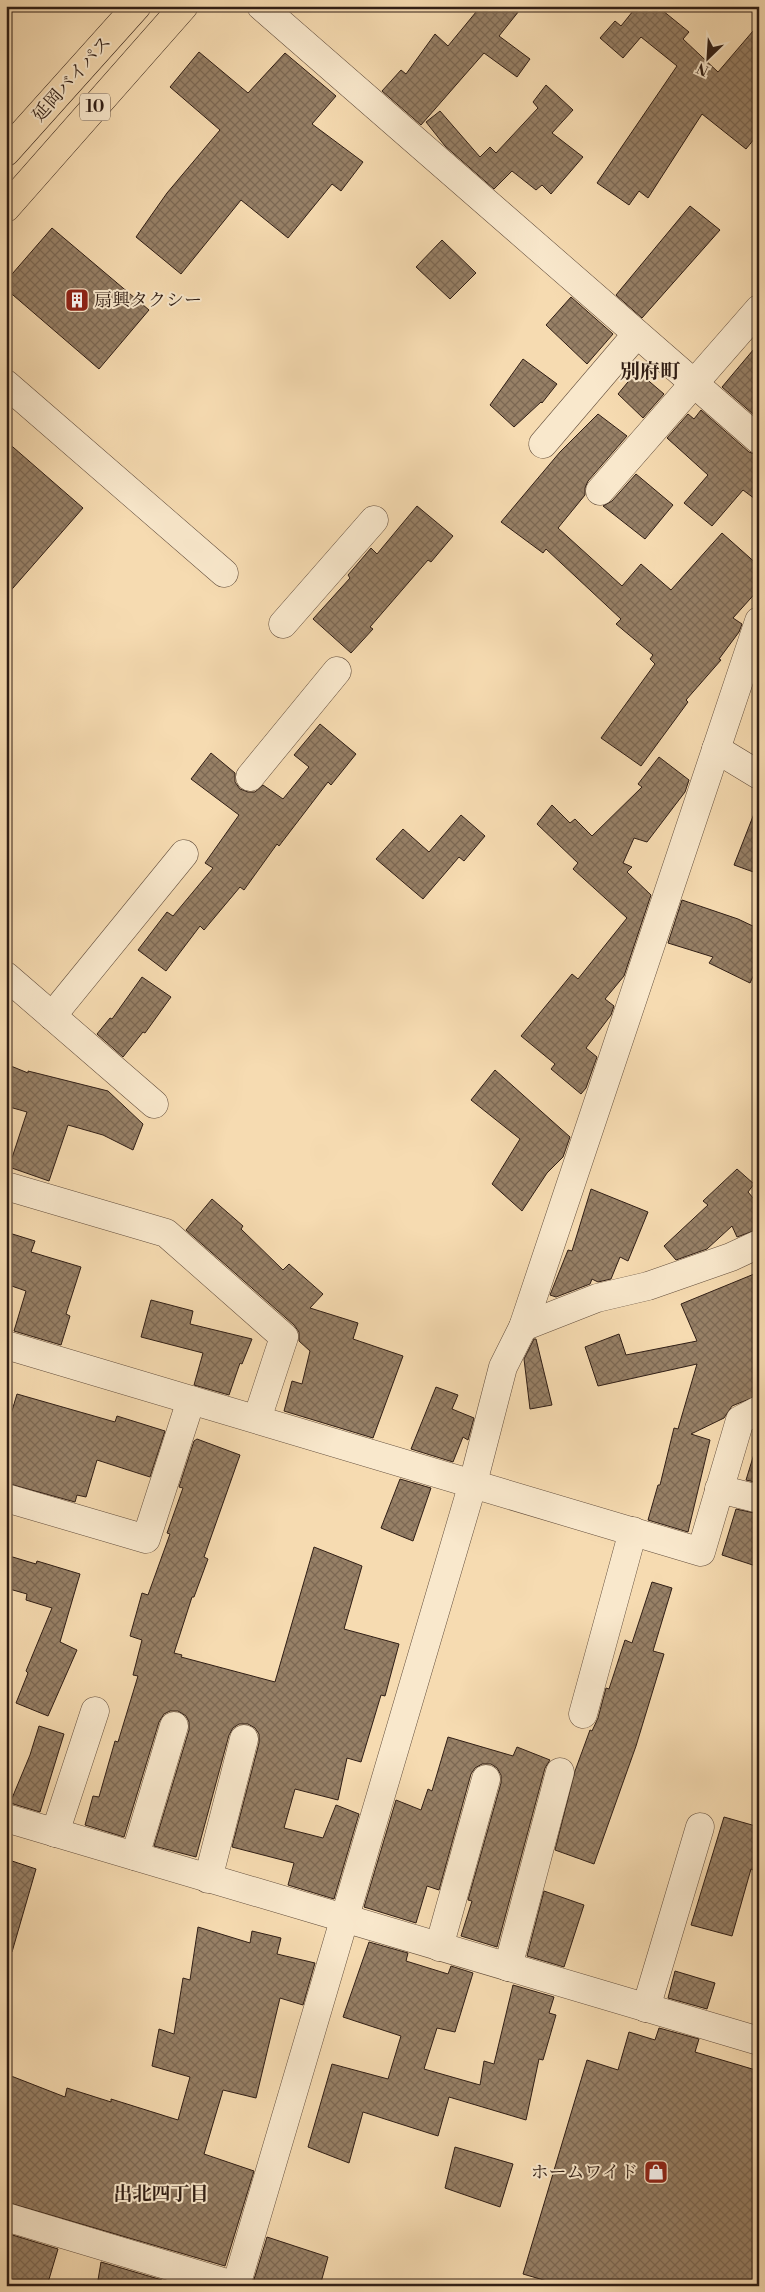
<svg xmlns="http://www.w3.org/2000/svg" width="765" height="2292" font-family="'Libre Bodoni','Noto Serif JP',serif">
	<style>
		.building { fill: url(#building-cross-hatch); stroke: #301e15 }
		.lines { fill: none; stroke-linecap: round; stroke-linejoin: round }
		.street-casing { stroke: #624d3c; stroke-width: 29 }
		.highway-casing { stroke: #301e15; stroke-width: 29 }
		.street { stroke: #f9e8cc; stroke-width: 28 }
		.highway { stroke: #f6dbb1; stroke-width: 28 }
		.labels { text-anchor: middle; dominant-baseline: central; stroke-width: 4; stroke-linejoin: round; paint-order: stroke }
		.shield { fill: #f9e8cc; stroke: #6c5b4c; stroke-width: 1 }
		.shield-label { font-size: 16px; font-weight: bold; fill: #301e15 }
		.street-label { font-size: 18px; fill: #301e15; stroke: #f9e8cc }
		.poi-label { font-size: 18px; fill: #301e15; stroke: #f9e8cc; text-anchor: start }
		.neighbourhood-label { font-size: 19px; font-weight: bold; fill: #301e15; stroke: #f9e8cc }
		.quarter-label { font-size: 20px; font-weight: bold; fill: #301e15; stroke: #f9e8cc }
	</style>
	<defs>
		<pattern id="building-cross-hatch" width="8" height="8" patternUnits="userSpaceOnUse" patternTransform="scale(1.25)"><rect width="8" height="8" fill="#978066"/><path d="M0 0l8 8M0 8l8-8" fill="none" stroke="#7c6853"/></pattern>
	</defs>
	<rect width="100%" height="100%" fill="#f6dbb1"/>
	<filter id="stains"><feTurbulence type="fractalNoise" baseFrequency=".004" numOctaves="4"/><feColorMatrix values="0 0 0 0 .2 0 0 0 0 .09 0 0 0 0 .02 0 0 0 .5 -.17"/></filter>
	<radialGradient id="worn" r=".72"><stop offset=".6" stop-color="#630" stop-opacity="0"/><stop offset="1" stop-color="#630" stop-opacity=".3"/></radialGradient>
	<!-- building -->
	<g class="building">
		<polygon points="481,6 523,6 499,36 530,59 517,77 484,53 421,125 382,91 401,70 406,74 435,34 448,46"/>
		<polygon points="637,6 657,6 689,32 683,39 718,72 759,24 759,133 746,149 702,114 648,198 639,191 629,205 597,183 677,66 641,37 623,58 600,38 615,21 621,26"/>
		<polygon points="199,52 248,93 285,53 336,96 312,124 363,162 341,191 332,184 288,238 241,200 181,274 136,237 167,193 220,130 170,87"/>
		<polygon points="546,85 573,110 552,133 583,157 551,194 542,185 536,190 512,171 494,189 445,146 426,122 440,111 480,157 490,147 496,153 538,108 533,102"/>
		<polygon points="690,206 720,230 642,318 616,295"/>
		<polygon points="52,228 149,310 99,369 6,289 6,281"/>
		<polygon points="442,240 476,273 450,299 416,267"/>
		<polygon points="571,297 613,334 587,364 546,325"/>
		<polygon points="759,343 759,410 754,415 722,387"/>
		<polygon points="523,359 557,384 542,403 541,402 514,427 490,405"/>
		<polygon points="637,371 664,394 643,418 618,394"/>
		<polygon points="701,410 749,452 759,456 759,502 743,490 712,526 684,503 708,475 667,438 688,414 694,419"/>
		<polygon points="598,414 627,436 588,481 585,488 585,495 558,528 622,586 641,564 671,590 722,533 759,566 759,589 733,618 742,624 739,632 719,659 721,660 686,700 688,702 641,766 601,738 655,664 650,659 653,655 616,624 621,619 546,549 543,553 501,522 560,452"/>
		<polygon points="6,441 83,508 6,596"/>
		<polygon points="636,474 673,505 645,539 603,506 612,501"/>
		<polygon points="417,506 453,536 431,562 428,560 370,627 373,629 351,653 313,619 350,578 348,575 371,548 377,554"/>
		<polygon points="320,724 356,754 331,785 328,782 279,846 277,844 244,890 240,887 204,930 200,926 166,971 138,950 167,912 173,916 213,868 205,863 239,815 191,779 211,753 235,773 235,782 240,789 248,792 255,792 263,785 283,799 309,767 294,755"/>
		<polygon points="659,757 689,780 685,792 647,842 634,838 623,863 632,867 627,872 651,895 624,976 605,999 614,1006 611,1015 586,1048 597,1057 586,1088 581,1094 551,1069 555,1064 521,1036 572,974 578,979 627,918 573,869 578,863 537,824 552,805 570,823 575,819 592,836 642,787 638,784"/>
		<polygon points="757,806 759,806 759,874 734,865"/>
		<polygon points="461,815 485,836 464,861 459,857 423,899 376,859 403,829 429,852"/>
		<polygon points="682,900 738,919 759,929 759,964 750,983 709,963 713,957 668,943"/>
		<polygon points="142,977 171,997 145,1033 143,1032 123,1057 97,1034 110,1018 112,1019"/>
		<polygon points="6,1064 28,1073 28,1071 108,1091 143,1124 133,1150 103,1135 68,1125 49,1181 9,1167 27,1112 6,1106"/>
		<polygon points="495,1070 570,1137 563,1157 547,1173 522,1211 492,1184 520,1139 471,1100"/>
		<polygon points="737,1169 754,1184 748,1192 759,1205 759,1229 737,1237 732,1226 707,1249 676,1260 664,1246 708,1205 703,1201"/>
		<polygon points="591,1189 648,1212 628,1261 620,1257 611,1279 598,1282 592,1279 590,1284 556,1297 550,1295 568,1250 572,1251"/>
		<polygon points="212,1199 243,1226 241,1229 283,1270 289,1264 323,1294 310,1308 358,1323 353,1339 403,1356 373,1438 284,1411 292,1381 302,1384 310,1351 299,1341 299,1332 294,1325 186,1230"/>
		<polygon points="6,1232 35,1241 31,1252 81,1267 66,1314 70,1316 61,1345 14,1331 26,1291 6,1284"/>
		<polygon points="759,1272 759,1395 732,1406 724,1418 691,1434 710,1440 688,1532 648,1520 658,1485 660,1485 674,1428 678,1429 697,1364 598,1386 585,1347 619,1334 626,1355 697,1341 681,1304"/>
		<polygon points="151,1300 193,1311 190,1324 252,1339 242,1364 240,1363 229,1395 194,1385 203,1353 141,1337"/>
		<polygon points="534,1339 536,1339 552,1405 530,1409 524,1359"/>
		<polygon points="436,1387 458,1395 452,1409 474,1418 468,1440 463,1437 453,1462 411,1449"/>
		<polygon points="17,1394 115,1422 117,1416 165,1431 150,1477 97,1460 86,1497 77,1495 75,1502 6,1483 6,1458 12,1435 6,1431"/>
		<polygon points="197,1439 240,1455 204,1557 208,1559 194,1597 192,1597 174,1653 182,1655 181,1657 275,1682 314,1547 362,1566 344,1629 399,1644 385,1696 381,1695 361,1762 347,1758 338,1800 295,1789 284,1828 323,1838 336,1805 359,1814 334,1899 288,1885 294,1863 232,1847 259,1743 259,1734 255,1728 248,1724 239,1724 233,1728 229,1735 196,1857 154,1846 189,1730 189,1722 186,1716 178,1711 170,1711 164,1714 159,1722 124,1837 85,1825 93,1796 99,1797 115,1741 118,1742 138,1676 133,1675 142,1640 130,1636 142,1593 148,1595 170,1534 167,1533 183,1488 179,1487 194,1441"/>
		<polygon points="754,1454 759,1454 759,1483 746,1480"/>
		<polygon points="400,1479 431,1488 413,1541 381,1528"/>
		<polygon points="736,1509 759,1514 759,1567 722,1555"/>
		<polygon points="6,1555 36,1564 37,1561 80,1574 60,1642 77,1650 48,1716 16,1703 28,1673 26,1671 52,1608 26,1600 27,1594 6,1588"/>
		<polygon points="652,1582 672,1588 653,1651 664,1654 636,1746 594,1864 555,1850 575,1771 590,1730 592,1731 598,1718 606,1688 609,1689 625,1640 632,1643"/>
		<polygon points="39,1726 64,1734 40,1812 10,1803 30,1755"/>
		<polygon points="448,1737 513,1756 517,1747 550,1760 545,1768 497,1947 461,1936 472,1901 468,1900 501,1783 501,1775 497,1768 491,1764 482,1764 475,1768 471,1774 439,1890 427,1886 416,1923 364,1907 396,1800 421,1810 428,1789 432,1791"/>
		<polygon points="724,1817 759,1827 759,1848 753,1870 751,1869 732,1936 691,1925"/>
		<polygon points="6,1859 36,1869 12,1952 6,1952"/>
		<polygon points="544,1891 584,1905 564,1967 527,1956"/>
		<polygon points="198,1927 250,1943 252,1931 281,1938 277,1954 315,1963 303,2005 280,1998 256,2098 223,2090 204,2154 254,2171 225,2266 6,2202 6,2074 65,2097 67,2088 111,2102 111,2099 178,2120 190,2077 152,2066 159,2029 174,2034 183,1978 190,1980"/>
		<polygon points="369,1942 408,1953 406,1961 448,1974 451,1966 473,1973 455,2032 437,2028 424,2069 480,2085 484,2061 494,2064 513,1985 554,1997 549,2013 556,2015 543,2060 539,2059 526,2120 449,2097 438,2136 363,2112 349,2163 308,2147 332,2064 388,2079 401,2036 343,2017"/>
		<polygon points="675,1971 715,1983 707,2009 668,1998"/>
		<polygon points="659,2028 699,2039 695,2052 759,2071 759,2286 564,2286 523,2274 587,2060 618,2070 629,2032 655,2040"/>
		<polygon points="455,2147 513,2164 500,2207 445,2188"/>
		<polygon points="6,2233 58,2249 47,2286 6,2286"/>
		<polygon points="267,2237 328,2257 320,2286 252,2286"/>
		<polygon points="101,2262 162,2280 161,2286 97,2286"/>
	</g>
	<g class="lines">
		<!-- street casing -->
		<g class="street-casing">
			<g id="street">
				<polyline points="261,6 759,440"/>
				<polyline points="6,384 224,573"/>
				<polyline points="543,444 636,335"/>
				<polyline points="600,491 759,309"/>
				<polyline points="283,624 374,520"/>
				<polyline points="716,749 759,775"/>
				<polyline points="250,777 337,671"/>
				<polyline points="6,976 154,1104"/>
				<polyline points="52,1016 184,854"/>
				<polyline points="6,1186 166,1233 284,1337 257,1419"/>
				<polyline points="523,1327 597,1298 648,1286 731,1257 759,1244"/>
				<polyline points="6,1345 701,1552 740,1420 759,1410"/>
				<polyline points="719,1489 759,1499"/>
				<polyline points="6,1498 146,1539 191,1400"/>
				<polyline points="583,1714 633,1531"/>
				<polyline points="6,1818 759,2041"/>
				<polyline points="55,1833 95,1711"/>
				<polyline points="135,1856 174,1726"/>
				<polyline points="208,1879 244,1739"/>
				<polyline points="439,1947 486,1779"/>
				<polyline points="508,1967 560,1772"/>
				<polyline points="646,2008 700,1827"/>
				<polyline points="6,2217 236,2286"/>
				<polyline points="236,2286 473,1483 503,1367 523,1327 759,621"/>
			</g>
		</g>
		<!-- highway casing -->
		<g class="highway-casing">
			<g id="highway">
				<polyline points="6,152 137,6"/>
				<polyline points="6,208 184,6"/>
			</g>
		</g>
		<!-- street -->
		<use href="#street" class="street"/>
		<!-- highway -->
		<use href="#highway" class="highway"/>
	</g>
	<!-- icons -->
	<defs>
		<g id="building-square" transform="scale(1.25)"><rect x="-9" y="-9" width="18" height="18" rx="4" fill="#8f2418" stroke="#f9e8cc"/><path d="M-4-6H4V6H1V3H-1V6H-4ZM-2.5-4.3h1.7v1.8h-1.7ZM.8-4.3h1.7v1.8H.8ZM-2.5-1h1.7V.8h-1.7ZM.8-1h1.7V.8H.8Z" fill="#fff"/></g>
		<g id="shop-square" transform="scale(1.25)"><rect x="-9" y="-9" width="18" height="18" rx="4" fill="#8f2418" stroke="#f9e8cc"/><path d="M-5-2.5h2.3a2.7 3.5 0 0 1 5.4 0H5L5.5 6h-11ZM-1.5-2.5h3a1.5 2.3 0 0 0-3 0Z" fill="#fff"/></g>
	</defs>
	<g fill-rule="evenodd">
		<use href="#building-square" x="77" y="300"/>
		<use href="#shop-square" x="656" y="2172"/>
	</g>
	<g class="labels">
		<!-- shield labels -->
		<rect class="shield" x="80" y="93.5" width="30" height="27" rx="4"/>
		<g class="shield-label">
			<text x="95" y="107">10</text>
		</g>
		<!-- street labels -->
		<g class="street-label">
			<text transform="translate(72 79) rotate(-48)">延岡バイパス</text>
		</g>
		<!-- poi labels -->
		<g class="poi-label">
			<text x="94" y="300">扇興タクシー</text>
			<text x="638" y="2172" text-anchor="end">ホームワイド</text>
		</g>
		<!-- neighbourhood labels -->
		<g class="neighbourhood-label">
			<text x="161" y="2194">出北四丁目</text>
		</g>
		<!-- quarter labels -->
		<g class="quarter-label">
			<text x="650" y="372">別府町</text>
		</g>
	</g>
	<!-- margin -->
	<rect width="765" height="2292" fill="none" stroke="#f6dbb1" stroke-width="25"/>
	<rect x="8" y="8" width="750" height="2277" fill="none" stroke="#301e15" stroke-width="2.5"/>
	<rect x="12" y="12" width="740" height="2267" fill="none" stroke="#301e15"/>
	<!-- north arrow -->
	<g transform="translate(708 58) rotate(205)" stroke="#f9e8cc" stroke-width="4" paint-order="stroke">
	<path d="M0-4L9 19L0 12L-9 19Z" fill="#301e15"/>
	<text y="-8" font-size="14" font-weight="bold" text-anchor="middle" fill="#301e15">N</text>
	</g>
	<rect width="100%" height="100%" filter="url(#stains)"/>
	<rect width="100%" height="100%" fill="url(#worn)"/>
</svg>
